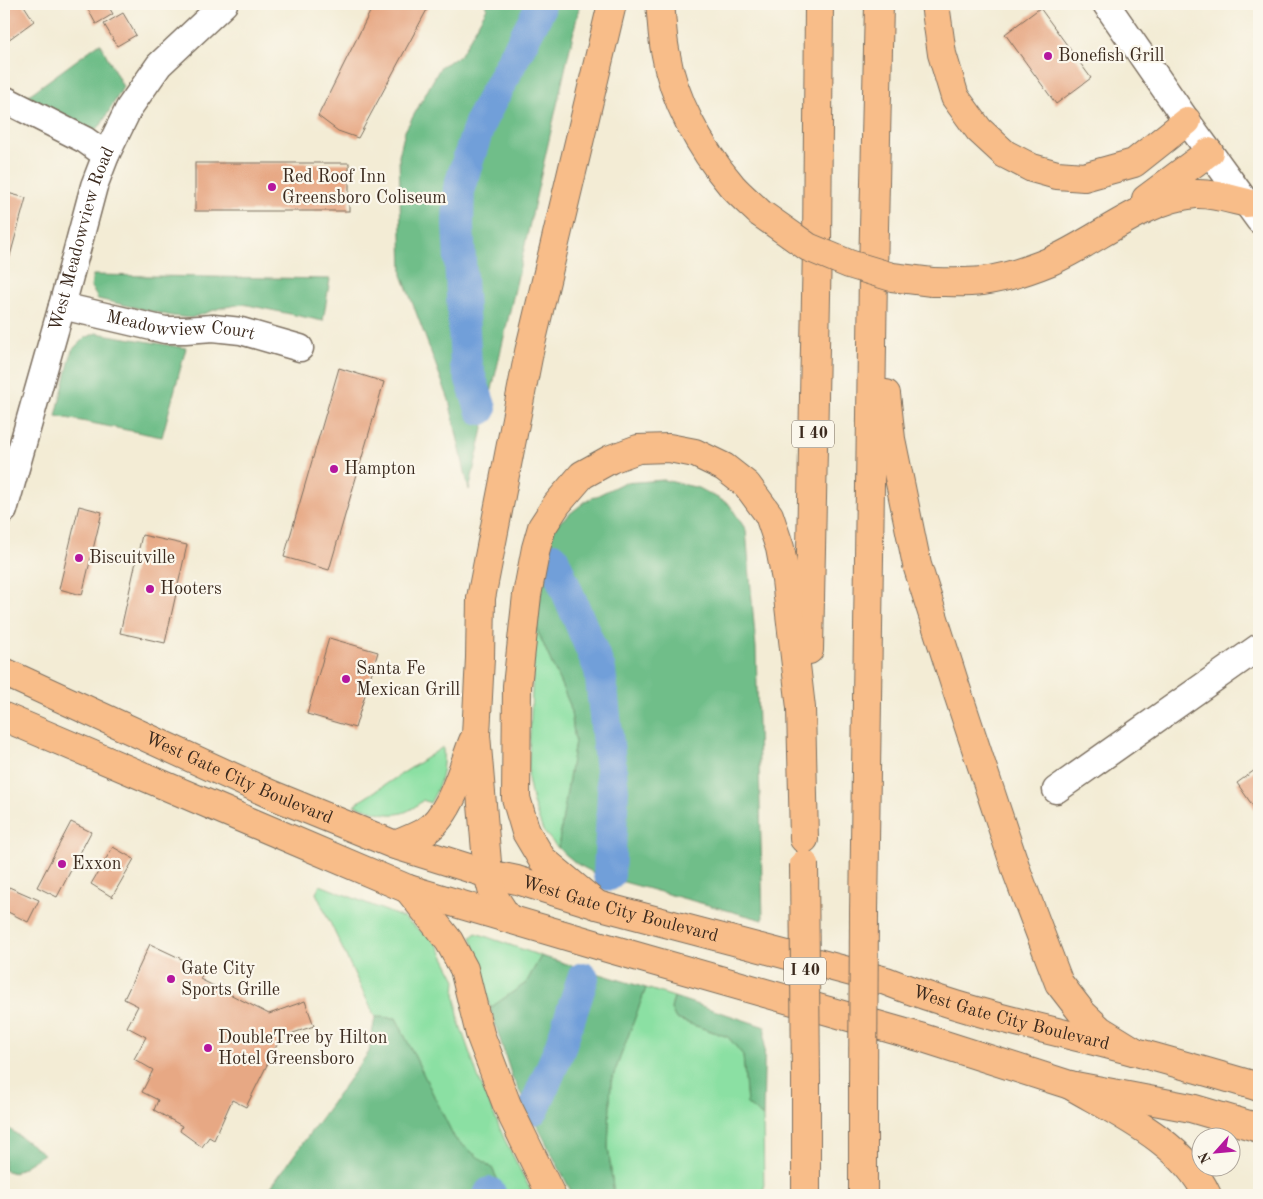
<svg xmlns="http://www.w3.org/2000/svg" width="1263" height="1199" font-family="'Old Standard TT',serif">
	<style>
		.green { fill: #8be0a3; stroke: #638560 }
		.forest { fill: #70be89; stroke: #567454 }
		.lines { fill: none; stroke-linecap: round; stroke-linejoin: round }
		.river { stroke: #719fd9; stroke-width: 32 }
		.building { fill: #e7a884 }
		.minor-casing { stroke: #7b6e5e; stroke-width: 29 }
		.major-casing { stroke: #7b6e5e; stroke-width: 30 }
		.highway-casing { stroke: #7b6e5e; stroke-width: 30 }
		.minor { stroke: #fff; stroke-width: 26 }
		.major { stroke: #f8bd89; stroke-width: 28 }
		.highway { stroke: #f8bd89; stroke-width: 28 }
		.highway-bridge-casing { stroke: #7b6e5e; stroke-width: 30; stroke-linecap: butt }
		.highway-bridge { stroke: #f8bd89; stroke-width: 28 }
		.poi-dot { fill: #b5179e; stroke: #fbf7ec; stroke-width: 2 }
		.labels { text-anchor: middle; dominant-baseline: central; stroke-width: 4.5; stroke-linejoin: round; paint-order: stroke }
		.shield { fill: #fbf7ec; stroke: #75685c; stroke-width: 1 }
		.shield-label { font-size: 16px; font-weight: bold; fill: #3b2a1e }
		.poi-label { font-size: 18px; fill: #3b2a1e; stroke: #fbf7ec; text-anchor: start }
		.street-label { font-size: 18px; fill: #3b2a1e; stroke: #fbf7ec }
	</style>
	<rect width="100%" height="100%" fill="#fbf7ec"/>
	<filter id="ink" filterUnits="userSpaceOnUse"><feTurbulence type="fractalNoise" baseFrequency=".02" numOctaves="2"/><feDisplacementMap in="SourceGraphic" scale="10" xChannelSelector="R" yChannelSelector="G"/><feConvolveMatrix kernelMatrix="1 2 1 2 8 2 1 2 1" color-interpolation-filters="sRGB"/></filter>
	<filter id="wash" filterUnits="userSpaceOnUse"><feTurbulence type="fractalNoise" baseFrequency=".0096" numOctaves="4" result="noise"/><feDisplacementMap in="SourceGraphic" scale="20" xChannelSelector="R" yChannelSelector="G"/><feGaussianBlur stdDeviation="1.12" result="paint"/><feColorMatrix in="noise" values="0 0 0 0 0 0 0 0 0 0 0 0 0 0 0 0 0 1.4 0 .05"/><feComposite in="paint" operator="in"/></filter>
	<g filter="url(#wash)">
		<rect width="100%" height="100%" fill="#f3ecd5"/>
		<!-- green -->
		<g class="green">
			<polygon points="535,625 570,705 575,741 558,848 543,831 533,803 528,778"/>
			<path d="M 443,747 C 444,771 442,783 430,803 L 423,800 C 399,823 382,813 354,805 Z"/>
			<polygon points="320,885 404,918 423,933 432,934 456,980 455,993 459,1022 478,1077 504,1138 533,1195 505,1195 492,1168 455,1139 396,1018 375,1017 316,893"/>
			<polygon points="476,933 541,956 526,983 490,1008 479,960 471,937"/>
			<polygon points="646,988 674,997 671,1009 676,1019 728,1037 743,1055 747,1104 763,1117 764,1195 614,1195 608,1147 611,1082"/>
		</g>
		<!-- forest -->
		<g class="forest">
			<polygon points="485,4 580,4 469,490 449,400 402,275 399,156 405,131 441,66 460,56 487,8"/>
			<polygon points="100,43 123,87 101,125 96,129 89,130 22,100"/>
			<polygon points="93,275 330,279 323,321 243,304 220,308 191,318 172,316 98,299 91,287"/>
			<polygon points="96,333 186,348 162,437 56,416 72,350 83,339"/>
			<polygon points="664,480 699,488 729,504 746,530 756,648 763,920 598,875 577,864 558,848 575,741 570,705 535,625 553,527 586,501 623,483"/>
			<polygon points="541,956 646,988 611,1082 608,1147 614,1195 573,1195 512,1077 490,1008 526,983"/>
			<polygon points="674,997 765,1027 763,1117 747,1104 743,1055 728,1037 676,1019 671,1009"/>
			<polygon points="375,1017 396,1018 455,1139 492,1168 505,1195 265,1195 369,1052"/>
			<polygon points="4,1125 44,1154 14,1173 4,1170"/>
		</g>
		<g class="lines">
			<!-- river -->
			<g class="river">
				<polyline points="481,409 466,365 458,225 459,188 481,120 539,10 540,4"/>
				<polyline points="553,558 600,670 613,790 609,875"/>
				<polyline points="534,1109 559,1050 583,978"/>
				<polyline points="489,1195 490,1193"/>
			</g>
		</g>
		<g id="blocks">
			<!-- building -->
			<g class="building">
				<polygon points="4,4 23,4 34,21 4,43"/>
				<polygon points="85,4 107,4 113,14 96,24"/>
				<polygon points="374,4 430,4 358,138 338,131 318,116"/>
				<polygon points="1040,8 1091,78 1056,104 1005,34"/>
				<polygon points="123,13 136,35 117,46 104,24"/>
				<rect x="195" y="163" width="154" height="48"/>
				<polygon points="4,192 26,198 8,263 4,263"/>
				<polygon points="339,368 384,382 329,570 284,557"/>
				<polygon points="79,506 102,512 82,595 59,589"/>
				<polygon points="142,535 187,545 165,643 120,633"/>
				<polygon points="329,638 378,652 355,728 307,714"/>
				<polygon points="1259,767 1259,815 1237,783"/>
				<polygon points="71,822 91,832 57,897 37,887"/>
				<polygon points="113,847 134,859 112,897 91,884"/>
				<polygon points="9,887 39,900 28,922 4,910 4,899"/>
				<polygon points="150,944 205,970 200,979 269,1014 305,1001 314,1026 281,1037 246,1107 232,1100 214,1140 209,1137 202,1147 180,1131 182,1126 154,1110 158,1100 142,1092 153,1070 134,1059 146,1037 127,1027 138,1006 124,999"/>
			</g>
		</g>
	</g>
	<g filter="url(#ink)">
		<use href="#blocks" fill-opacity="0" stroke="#7b6e5e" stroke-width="1"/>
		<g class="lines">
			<!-- minor casing -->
			<g class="minor-casing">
				<g id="minor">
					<polyline points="1106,4 1187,121 1259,220"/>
					<polyline points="4,99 85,140 106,155"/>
					<path id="s1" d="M 62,306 L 165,330 L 185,330 L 213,328 L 241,331 L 300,348"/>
					<path id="s2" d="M 4,510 L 62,306 L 94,186 L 106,155 L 129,108 L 159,65 L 224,4"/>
					<polyline points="1056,790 1259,647"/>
				</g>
			</g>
			<!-- major casing -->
			<g class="major-casing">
				<g id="major">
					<path id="s3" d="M 4,672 L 270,794 L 395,845 L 488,874 L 517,880 L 597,905 L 886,981 C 954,1008 1024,1024 1094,1041 C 1150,1055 1204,1071 1259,1087"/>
					<polyline points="4,717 408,889 611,949 923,1038 1070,1085 1191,1108 1259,1128"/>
				</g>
			</g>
			<!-- highway casing -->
			<g class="highway-casing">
				<g id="highway">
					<path d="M 660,4 C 662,19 662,35 665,50 C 673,100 700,148 732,186 C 741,196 751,204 760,213"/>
					<polyline points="935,4 942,54 955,97 979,130 1005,154 1032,168 1057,175 1084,177 1134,163 1187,121"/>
					<polyline points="1146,199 1209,152"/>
					<path d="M 932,282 C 949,282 966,283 982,281 C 1005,278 1029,270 1051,261 C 1095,242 1146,198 1195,194 C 1212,193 1230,199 1247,203"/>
					<polyline points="886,394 891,439 917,565 956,688 1018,875 1059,983 1083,1014 1100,1030 1134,1051"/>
					<polyline points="809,650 817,246 819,4"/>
					<path d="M 395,845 C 405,841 415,837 424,832 C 451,816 462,769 473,741"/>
					<polyline points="408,889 449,941 464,969 480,1034 507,1105 551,1195"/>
					<polyline points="597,905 542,859 526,832 516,798 517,686 527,595 536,548 542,527 557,504 582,475 611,459 638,449 669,448 695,453 724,467 747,485 769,515 780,548 786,580 801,708 804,839"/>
					<polyline points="864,913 873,273 879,4"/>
					<polyline points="507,917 494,897 488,874 476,735 480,658 481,598 529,352 612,4"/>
					<polyline points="806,1079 806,1195"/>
					<path d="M 1070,1085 C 1118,1113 1184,1143 1207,1195"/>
					<polyline points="863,1195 863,1085"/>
				</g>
			</g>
			<!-- minor -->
			<use href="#minor" class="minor"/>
			<!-- major -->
			<use href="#major" class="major"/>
			<!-- highway -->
			<use href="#highway" class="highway"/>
			<!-- highway-bridge casing -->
			<g class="highway-bridge-casing">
				<g id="highway-bridge">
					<polyline points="760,213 808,247 849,264 892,277 932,282"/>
					<polyline points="804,864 806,1079"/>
					<polyline points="863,1085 864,913"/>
				</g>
			</g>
			<!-- highway-bridge -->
			<use href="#highway-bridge" class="highway-bridge"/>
		</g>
	</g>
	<!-- markers -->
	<g class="poi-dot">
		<circle cx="1048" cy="56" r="5"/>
		<circle cx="272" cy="187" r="5"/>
		<circle cx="334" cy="469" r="5"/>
		<circle cx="79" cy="558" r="5"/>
		<circle cx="150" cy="589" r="5"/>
		<circle cx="346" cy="679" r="5"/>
		<circle cx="62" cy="864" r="5"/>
		<circle cx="171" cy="979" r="5"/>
		<circle cx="208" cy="1048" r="5"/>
	</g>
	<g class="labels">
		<!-- shield labels -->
		<g class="shield">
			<rect x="792" y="420.5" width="42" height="27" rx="4"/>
			<rect x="784" y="957.5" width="42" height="27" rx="4"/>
		</g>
		<g class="shield-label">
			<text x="813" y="434">I 40</text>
			<text x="805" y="971">I 40</text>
		</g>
		<!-- poi labels -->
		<g class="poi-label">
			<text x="1058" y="56">Bonefish Grill</text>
			<text x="282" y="177">Red Roof Inn<tspan x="282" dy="21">Greensboro Coliseum</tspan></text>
			<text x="344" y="469">Hampton</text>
			<text x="89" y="558">Biscuitville</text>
			<text x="160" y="589">Hooters</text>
			<text x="356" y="669">Santa Fe<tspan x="356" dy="21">Mexican Grill</tspan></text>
			<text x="72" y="864">Exxon</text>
			<text x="181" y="969">Gate City<tspan x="181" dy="21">Sports Grille</tspan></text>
			<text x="218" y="1038">DoubleTree by Hilton<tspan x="218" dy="21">Hotel Greensboro</tspan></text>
		</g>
		<!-- street labels -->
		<g class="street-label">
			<text stroke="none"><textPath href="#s2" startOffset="282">West Meadowview Road</textPath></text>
			<text stroke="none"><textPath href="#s1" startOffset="121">Meadowview Court</textPath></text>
			<text stroke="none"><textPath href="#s3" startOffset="258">West Gate City Boulevard</textPath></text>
			<text stroke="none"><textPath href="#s3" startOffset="662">West Gate City Boulevard</textPath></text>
			<text stroke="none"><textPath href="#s3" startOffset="1068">West Gate City Boulevard</textPath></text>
		</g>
	</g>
	<!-- margin -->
	<rect width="1263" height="1199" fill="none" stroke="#fbf7ec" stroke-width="20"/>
	<!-- north arrow -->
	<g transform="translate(1216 1152) rotate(243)"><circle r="24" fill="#fbf7ec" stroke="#aea59a"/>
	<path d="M0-4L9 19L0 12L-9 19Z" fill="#b5179e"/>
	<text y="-8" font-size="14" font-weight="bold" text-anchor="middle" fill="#3b2a1e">N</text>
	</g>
</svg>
